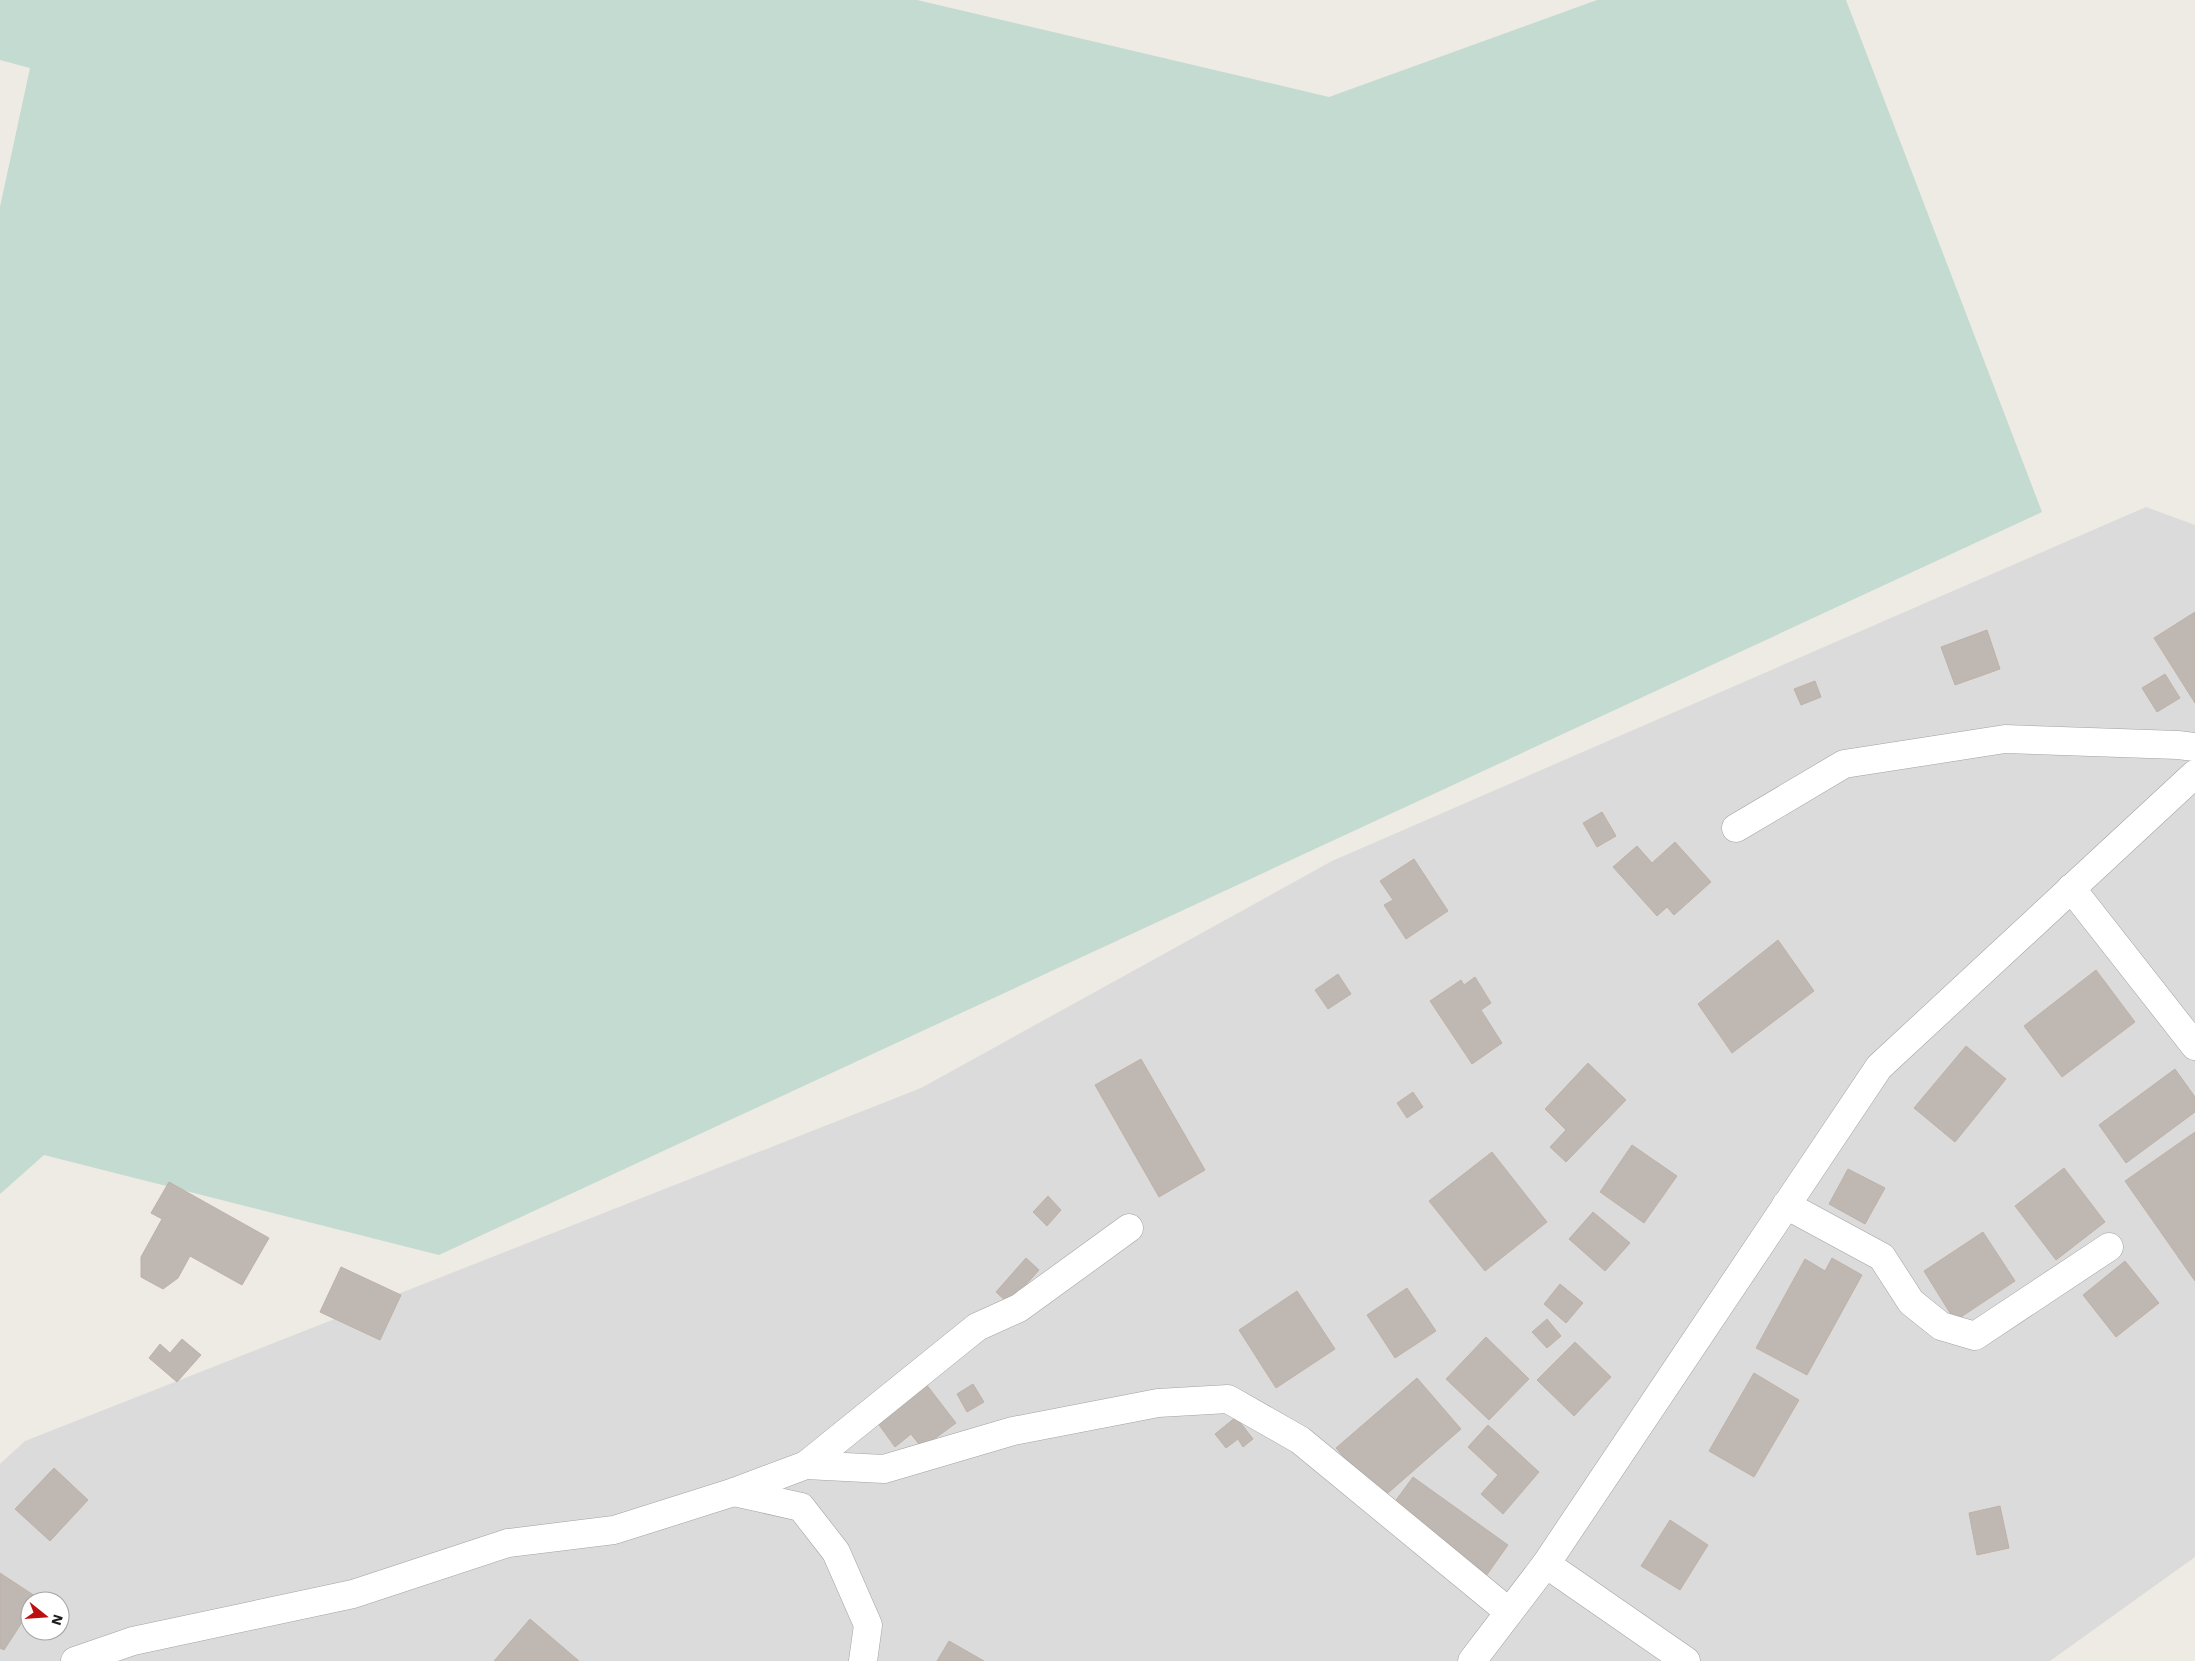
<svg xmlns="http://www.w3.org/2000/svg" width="2195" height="1661" font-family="'Work Sans',sans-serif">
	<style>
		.residential { fill: #dcdbdb; fill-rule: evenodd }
		.wetland { fill: #c3dbd0 }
		.building { fill: #bfb7b2; stroke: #bfb2a8 }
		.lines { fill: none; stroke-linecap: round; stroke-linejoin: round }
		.minor-casing { stroke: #a2a2a2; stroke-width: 29 }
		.minor { stroke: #fff; stroke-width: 28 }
	</style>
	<rect width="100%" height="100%" fill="#eeebe5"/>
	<!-- residential -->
	<path class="residential" d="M 2146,507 L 2195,525 L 2195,1557 L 2050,1661 L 0,1661 L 0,1464 L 25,1441 L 921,1088 L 1332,861 ZM 30,1601 L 60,1601 L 60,1631 L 30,1631 Z"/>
	<!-- wetland -->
	<polygon class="wetland" points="0,0 917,0 1329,97 1597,0 1846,0 2042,512 439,1255 44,1155 0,1194 0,207 30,68 0,60"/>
	<!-- building -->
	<g class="building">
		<polygon points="2195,612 2195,703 2154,638"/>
		<polygon points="1987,630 2000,669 1955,685 1941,647"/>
		<polygon points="2165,674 2180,698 2157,712 2142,688"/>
		<polygon points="1815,681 1821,697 1801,705 1794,689"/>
		<polygon points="1602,812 1616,836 1597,847 1583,823"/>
		<polygon points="1675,842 1711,882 1674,915 1667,907 1657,916 1613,867 1637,846 1652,863"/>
		<polygon points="1414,859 1448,911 1406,939 1384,905 1393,900 1380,881"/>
		<polygon points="1778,940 1814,991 1732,1053 1698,1004"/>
		<polygon points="2096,970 2135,1022 2062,1077 2024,1026"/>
		<polygon points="1338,974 1351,994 1328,1009 1315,990"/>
		<polygon points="1475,977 1491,1003 1481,1010 1502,1043 1472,1064 1430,1001 1461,980 1464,985"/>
		<polygon points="1966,1046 2006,1079 1955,1142 1914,1108"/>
		<polygon points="1141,1059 1205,1170 1159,1197 1095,1085"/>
		<polygon points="1588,1063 1626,1100 1566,1162 1550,1147 1566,1130 1545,1109"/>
		<polygon points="2175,1069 2195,1097 2195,1112 2126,1163 2099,1125"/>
		<polygon points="1413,1092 1423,1107 1407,1118 1397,1103"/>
		<polygon points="2195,1132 2195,1281 2125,1181"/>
		<polygon points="1632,1145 1677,1176 1644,1223 1600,1192"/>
		<polygon points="1492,1152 1547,1222 1485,1271 1429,1201"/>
		<polygon points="2064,1168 2105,1222 2056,1260 2015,1206"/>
		<polygon points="1848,1169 1885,1188 1865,1224 1829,1204"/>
		<polygon points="169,1182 269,1238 242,1285 190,1256 178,1278 163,1289 141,1277 141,1257 162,1219 151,1213"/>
		<polygon points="1048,1196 1061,1210 1047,1226 1033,1212"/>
		<polygon points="1593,1212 1630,1243 1605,1271 1569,1239"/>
		<polygon points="1983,1232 2015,1281 1955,1321 1924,1271"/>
		<polygon points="1026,1258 1039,1270 1009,1304 996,1292"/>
		<polygon points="1832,1258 1862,1275 1807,1375 1756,1348 1805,1259 1825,1271"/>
		<polygon points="2125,1261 2159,1303 2116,1337 2083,1295"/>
		<polygon points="341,1267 401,1295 380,1340 320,1312"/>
		<polygon points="1560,1284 1583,1303 1566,1323 1544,1304"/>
		<polygon points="1407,1288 1436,1331 1395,1358 1367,1315"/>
		<polygon points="1297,1291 1335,1349 1276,1388 1239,1330"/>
		<polygon points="1547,1319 1561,1336 1547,1348 1532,1332"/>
		<polygon points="1486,1337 1529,1379 1489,1420 1446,1379"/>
		<polygon points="182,1339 201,1355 177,1382 149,1358 160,1344 170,1353"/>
		<polygon points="1575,1342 1611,1377 1574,1416 1537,1380"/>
		<polygon points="1754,1373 1799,1400 1754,1477 1709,1451"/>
		<polygon points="1417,1378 1461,1429 1380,1500 1336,1448"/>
		<polygon points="926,1384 956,1423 922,1448 911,1434 895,1447 877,1422"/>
		<polygon points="973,1384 984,1402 967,1412 957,1394"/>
		<polygon points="1236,1417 1253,1439 1243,1447 1238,1439 1226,1448 1215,1434"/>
		<polygon points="1488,1425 1539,1472 1503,1514 1481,1494 1498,1475 1468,1447"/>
		<polygon points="54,1468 88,1500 50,1541 15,1509"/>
		<polygon points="1413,1477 1508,1545 1486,1576 1391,1507"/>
		<polygon points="2000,1506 2009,1548 1977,1555 1969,1513"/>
		<polygon points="1670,1520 1708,1545 1680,1590 1641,1566"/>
		<polygon points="0,1573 38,1598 36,1601 30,1601 30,1610 4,1650 0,1648"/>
		<polygon points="530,1619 579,1661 494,1661"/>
		<polygon points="949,1641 984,1661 937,1661"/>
	</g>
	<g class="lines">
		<!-- minor casing -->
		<g class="minor-casing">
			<g id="minor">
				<polyline points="1736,828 1844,764 2005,739 2178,745 2195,747"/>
				<polyline points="2071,888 2195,1046"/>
				<polyline points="1786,1205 1882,1257 1911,1302 1941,1326 1975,1336 2109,1247"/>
				<polyline points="806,1465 977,1327 1019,1308 1129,1228"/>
				<polyline points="734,1492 801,1507 836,1552 868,1625 863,1661"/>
				<polyline points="1546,1564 1686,1661"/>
				<polyline points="75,1661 133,1641 353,1594 508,1543 614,1530 734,1492 806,1465 884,1469 1013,1431 1158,1403 1228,1399 1300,1440 1509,1612"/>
				<polyline points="1472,1661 1546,1564 1879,1067 2195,774"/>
			</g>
		</g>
		<!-- minor -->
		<use href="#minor" class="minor"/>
	</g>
	<!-- north arrow -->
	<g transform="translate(45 1616) rotate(107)"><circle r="24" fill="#ffffff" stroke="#a5a5a5"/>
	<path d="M0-4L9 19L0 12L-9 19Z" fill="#be0f10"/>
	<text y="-8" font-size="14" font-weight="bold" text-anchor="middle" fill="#1e1e1e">N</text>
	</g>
</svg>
